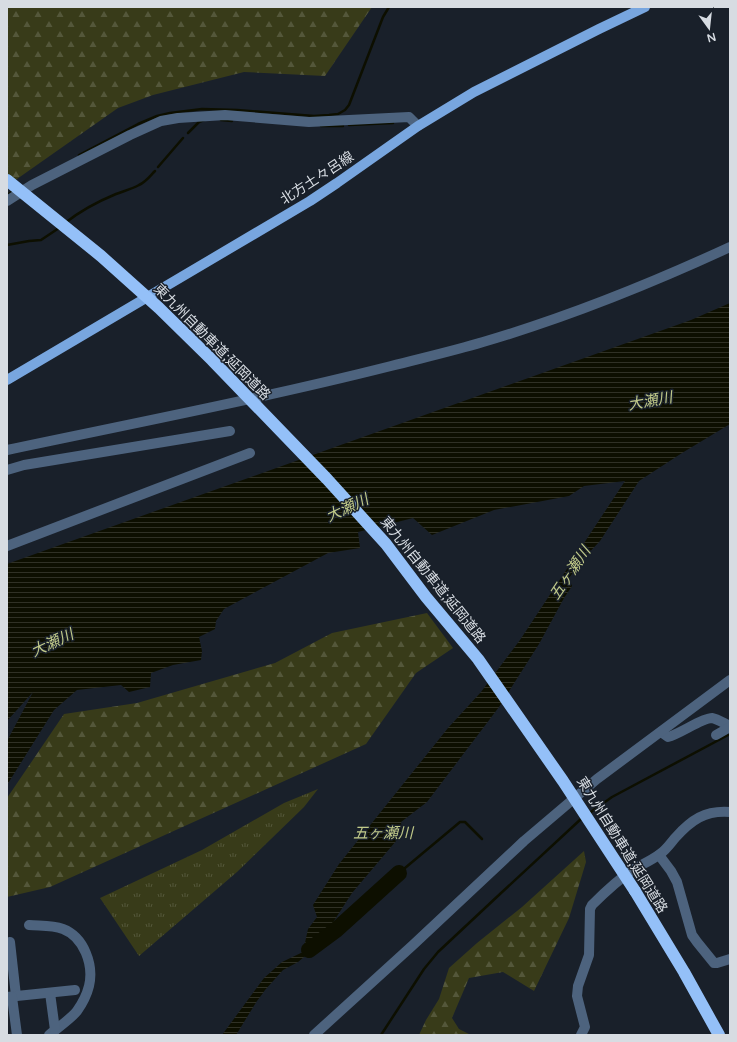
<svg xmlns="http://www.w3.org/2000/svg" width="737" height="1042" font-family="'Varela Round','Noto Sans JP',sans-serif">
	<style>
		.grass { fill: url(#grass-tufts) }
		.forest { fill: url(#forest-firs) }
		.water { fill: url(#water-rules) }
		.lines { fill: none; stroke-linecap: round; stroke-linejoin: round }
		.stream { stroke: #0d0f00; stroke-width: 2.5 }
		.river { stroke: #0d0f00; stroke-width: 16 }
		.minor { stroke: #4d637e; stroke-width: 10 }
		.tertiary { stroke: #4d637e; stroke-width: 10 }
		.primary { stroke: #78a6df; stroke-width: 10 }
		.motorway { stroke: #94c0f8; stroke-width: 12 }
		.motorway-bridge { stroke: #94c0f8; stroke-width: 12 }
		.labels { text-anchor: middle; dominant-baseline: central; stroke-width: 3; stroke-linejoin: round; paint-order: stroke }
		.street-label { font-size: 14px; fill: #d7dce2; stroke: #19202a }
		.water-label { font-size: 15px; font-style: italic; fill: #c1ca89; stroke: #19202a }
	</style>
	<defs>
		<pattern id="grass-tufts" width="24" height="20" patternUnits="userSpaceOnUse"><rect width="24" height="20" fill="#383b19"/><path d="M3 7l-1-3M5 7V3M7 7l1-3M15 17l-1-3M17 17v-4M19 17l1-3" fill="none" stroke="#54573a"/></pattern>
		<pattern id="forest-firs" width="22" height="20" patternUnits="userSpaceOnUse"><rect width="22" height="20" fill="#383b19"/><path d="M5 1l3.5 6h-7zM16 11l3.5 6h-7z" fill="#54573a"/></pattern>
		<pattern id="water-rules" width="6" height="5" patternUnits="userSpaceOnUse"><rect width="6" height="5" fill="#0d0f00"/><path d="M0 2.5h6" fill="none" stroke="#303125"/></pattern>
	</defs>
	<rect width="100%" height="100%" fill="#19202a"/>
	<!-- grass -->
	<polygon class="grass" points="318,789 304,807 237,872 139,956 100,898 202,850 284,803"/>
	<!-- forest -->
	<g class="forest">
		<polygon points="7,7 372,7 325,76 244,72 153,95 118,108 7,186"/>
		<polygon points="427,613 453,648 416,673 366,744 50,887 7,897 7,798 64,714 137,703 275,663 332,633"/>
		<polygon points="584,851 586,862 569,918 534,991 503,972 469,978 452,1018 459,1029 471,1035 419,1035 426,1020 439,999 449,968 477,943 522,907"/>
	</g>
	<!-- water -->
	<polygon class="water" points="730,303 730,424 682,453 639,481 600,541 582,560 569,578 572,586 564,598 539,644 499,707 427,802 401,822 402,834 352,893 330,927 310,952 298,962 283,970 265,990 263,993 257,1001 236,1035 222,1035 264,978 282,962 303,952 308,929 317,917 313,905 339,864 448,728 481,692 520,640 625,481 584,486 569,496 494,510 432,535 413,518 358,532 360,548 328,553 224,609 216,621 215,629 199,637 202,651 201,660 173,665 151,673 150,687 129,692 121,685 77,690 54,710 7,785 7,741 33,692 7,721 7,564 691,320"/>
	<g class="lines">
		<!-- stream -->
		<g class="stream">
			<polyline points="221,120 232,121"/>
			<polyline points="349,125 393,123"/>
			<polyline points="321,126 343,126"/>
			<polyline points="188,133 199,122 204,120"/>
			<polyline points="79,155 138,124 157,116 170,113 202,109 237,110 314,116 329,115 338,114 345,110 349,105 383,17 389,7"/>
			<polyline points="158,167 183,138"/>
			<polyline points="7,195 13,191"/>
			<path d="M 65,223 C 79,212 99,201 116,194 C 124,191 132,189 139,185 C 146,182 150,176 155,171"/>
			<polyline points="7,245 29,241 41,240 59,228"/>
			<polyline points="588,814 612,797 730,734"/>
			<polyline points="399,873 460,822 465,822 482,839"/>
			<polyline points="381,1035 424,969 438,952 500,894 582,818"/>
		</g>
		<!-- river -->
		<polyline class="river" points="309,950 336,930 399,873"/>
		<!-- minor -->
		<g class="minor">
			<polyline points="7,201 32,185 130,135 161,121 178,118 225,115 309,122 409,117 418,126"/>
			<path d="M 7,450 C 135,423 264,398 391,366 C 422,358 453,351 483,342 C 568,317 650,284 730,247"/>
			<polyline points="7,470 24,465 230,431"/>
			<polyline points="7,546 250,453"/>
			<path d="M 661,732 L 668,737 C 680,734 702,718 712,718 C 718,719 725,724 730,726"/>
			<polyline points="716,735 730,727"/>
			<polyline points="659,855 671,871 677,882 692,935 697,942 714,963 717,963 730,959"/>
			<path d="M 29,925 C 41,926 52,925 63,929 C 84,937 94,965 89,986 C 87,994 82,1004 77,1011 C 72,1018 56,1029 49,1035"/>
			<polyline points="10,942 16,996"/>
			<polyline points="50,993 55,1030"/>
			<polyline points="7,997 75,990"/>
			<polyline points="12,997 17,1035"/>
			<path d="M 581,1035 L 585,1027 L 577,996 L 578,986 L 589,955 L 590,909 L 592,905 C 605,892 619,879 634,869 C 643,864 652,860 660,854 C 666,850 670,844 675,838 C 691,820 705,810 730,812"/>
		</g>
		<!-- tertiary -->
		<polyline class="tertiary" points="314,1035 413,945 524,841 597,779 730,680"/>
		<!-- primary -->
		<polyline class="primary" points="7,380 310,201 337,183 418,126 474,92 599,29 645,7"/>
		<!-- motorway -->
		<polyline class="motorway" points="635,891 684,972 719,1035"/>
		<!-- motorway-bridge -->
		<polyline class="motorway-bridge" points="7,180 101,256 159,308 212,360 327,479 386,544 426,597 478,659 563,781 635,891"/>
	</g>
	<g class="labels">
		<!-- street labels -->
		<g class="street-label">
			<text transform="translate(317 178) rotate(-33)">北方土々呂線</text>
			<text transform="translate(212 342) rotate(45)">東九州自動車道;延岡道路</text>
			<text transform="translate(433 580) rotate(51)">東九州自動車道;延岡道路</text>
			<text transform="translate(622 845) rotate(58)">東九州自動車道;延岡道路</text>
		</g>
		<!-- water labels -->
		<g class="water-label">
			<text transform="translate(650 401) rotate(-10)">大瀬川</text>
			<text transform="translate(347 508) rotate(-25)">大瀬川</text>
			<text transform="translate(570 573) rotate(-56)">五ヶ瀬川</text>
			<text transform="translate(52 643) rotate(-25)">大瀬川</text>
			<text x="383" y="833">五ヶ瀬川</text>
		</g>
	</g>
	<!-- border -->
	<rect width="737" height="1042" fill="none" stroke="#d7dce2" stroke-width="16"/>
	<!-- north arrow -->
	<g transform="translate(709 28) rotate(165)" stroke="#19202a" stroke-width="3" paint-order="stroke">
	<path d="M0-3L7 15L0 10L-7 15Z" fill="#d7dce2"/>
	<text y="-6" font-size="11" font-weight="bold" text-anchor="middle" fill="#d7dce2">N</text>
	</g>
</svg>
